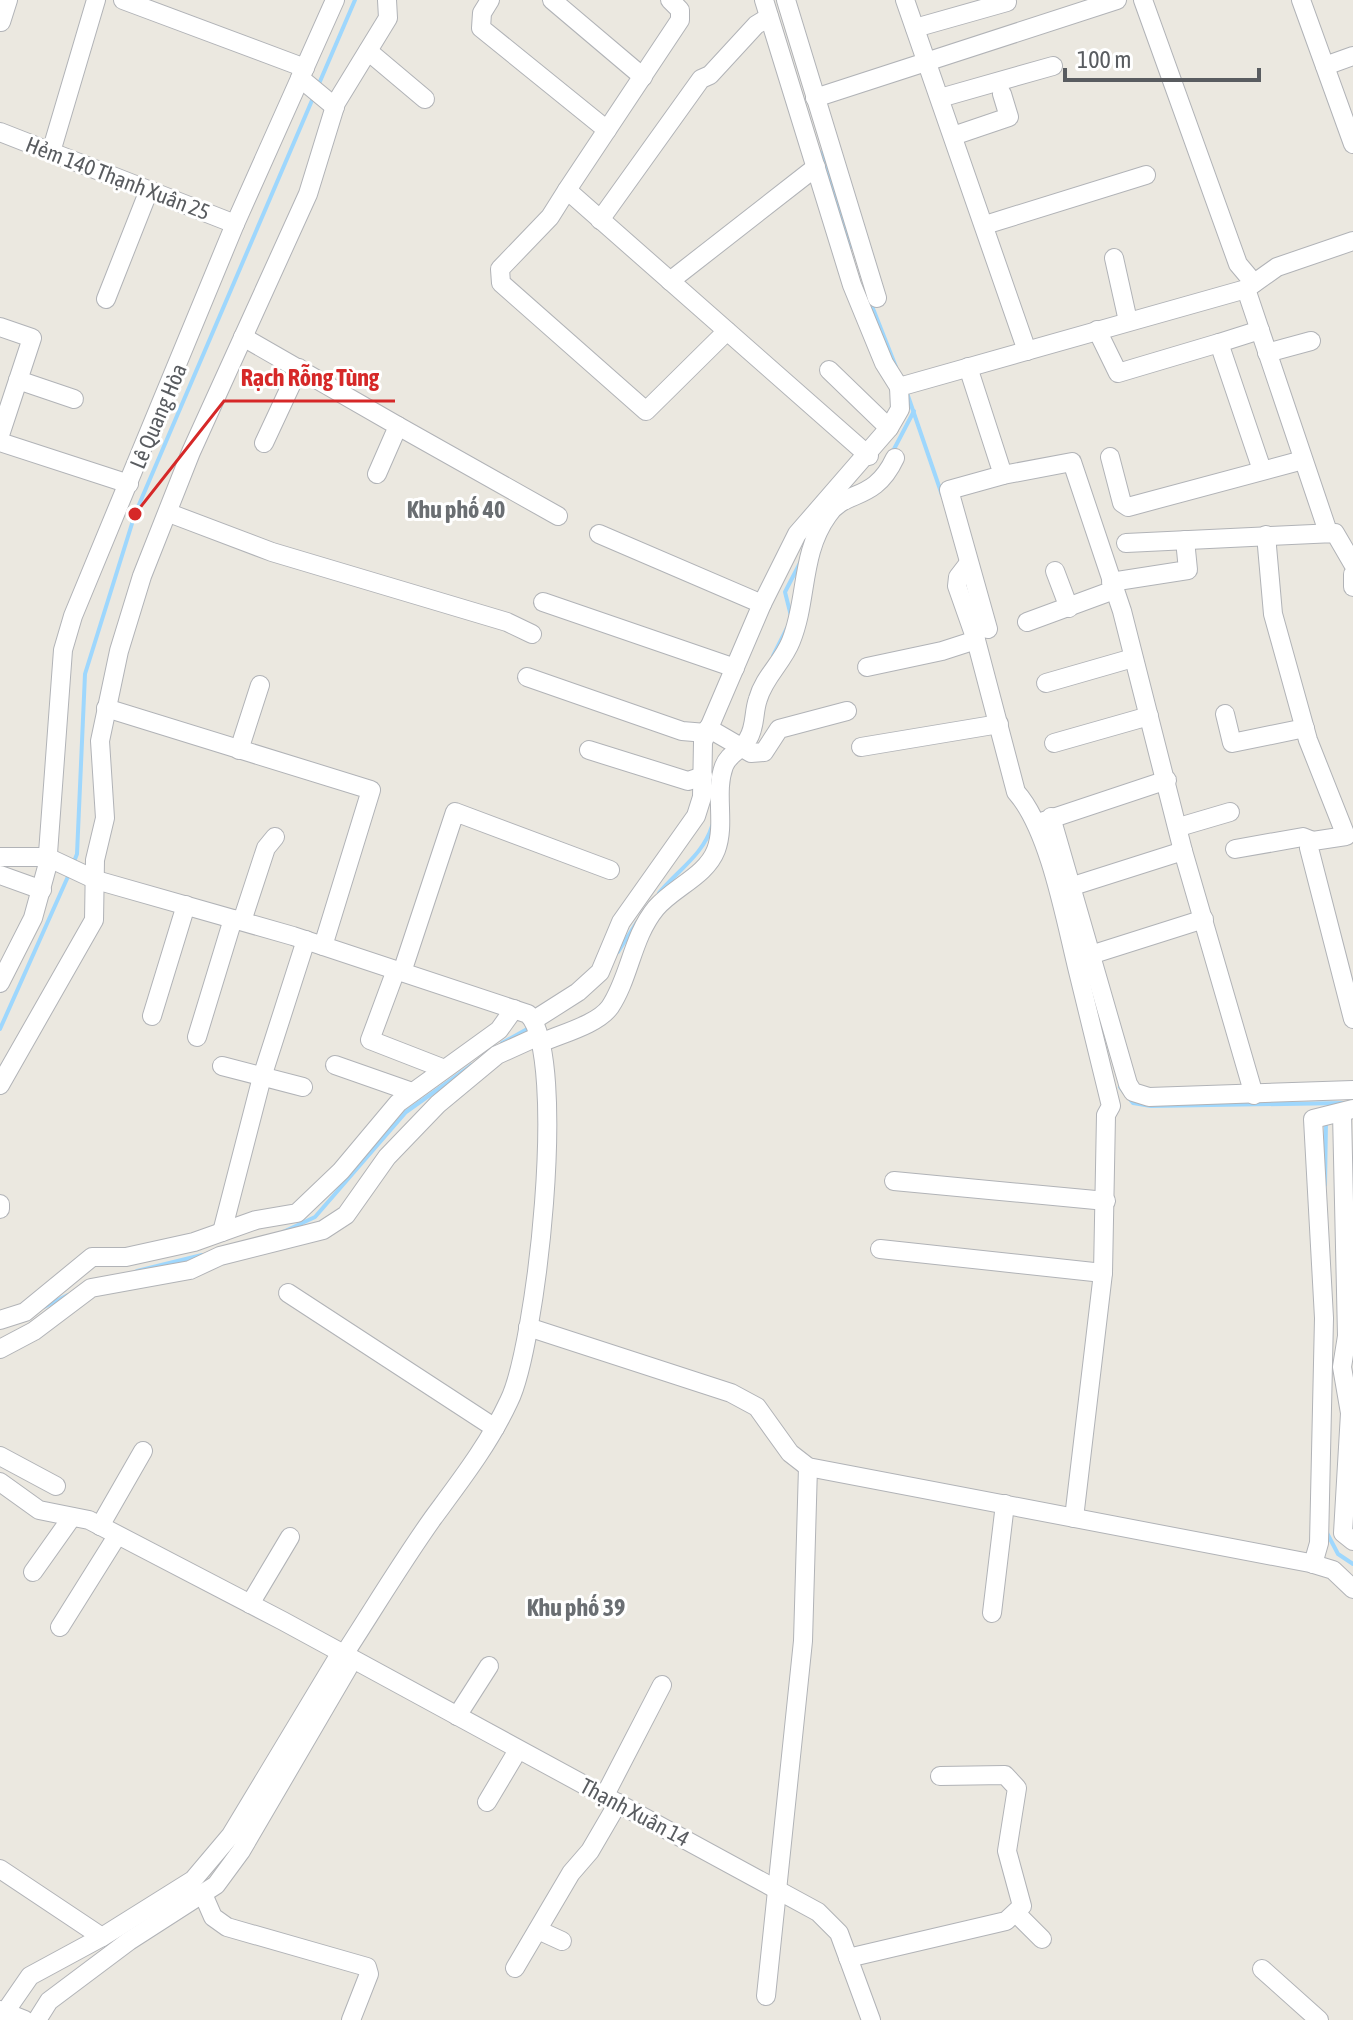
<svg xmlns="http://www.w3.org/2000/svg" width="1353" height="2020" font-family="'Asap Condensed',sans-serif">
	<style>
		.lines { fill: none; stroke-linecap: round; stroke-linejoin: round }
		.stream { stroke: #9ed7fd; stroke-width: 4 }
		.minor-casing { stroke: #b1b3b7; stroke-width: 20 }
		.minor { stroke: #fff; stroke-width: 18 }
		.labels { text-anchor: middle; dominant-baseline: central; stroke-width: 6; stroke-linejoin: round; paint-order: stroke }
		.street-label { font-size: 22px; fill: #595c60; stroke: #fff }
		.neighbourhood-label { font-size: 24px; font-weight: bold; fill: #6a6e72; stroke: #fff }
		.leader { fill: none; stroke: #d62828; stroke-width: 3 }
		.callout-dot { fill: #d62828; stroke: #fff; stroke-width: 3 }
		.callout-label { font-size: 24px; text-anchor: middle; font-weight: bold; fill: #d62828; stroke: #fff; stroke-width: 6; stroke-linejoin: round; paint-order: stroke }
	</style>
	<rect width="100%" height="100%" fill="#ebe8e0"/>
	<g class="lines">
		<!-- stream -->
		<g class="stream">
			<polyline points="318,86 355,0"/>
			<polyline points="823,152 852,247"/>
			<polyline points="870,301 896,367"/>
			<polyline points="907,393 942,495"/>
			<polyline points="893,451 914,411"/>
			<polyline points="791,616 785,592 801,561"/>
			<polyline points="773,656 787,628"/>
			<polyline points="73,864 77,854 85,674 135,514 313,98"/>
			<path d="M 659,893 C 678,870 703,855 712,826"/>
			<polyline points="618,952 637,922"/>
			<polyline points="0,1029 70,872"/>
			<polyline points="502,1043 529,1028"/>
			<polyline points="1120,1087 1133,1103 1151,1106 1343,1103"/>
			<polyline points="1325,1185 1326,1121"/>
			<polyline points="283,1232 315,1217 406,1112 472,1065"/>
			<polyline points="137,1271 202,1255"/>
			<polyline points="44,1307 68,1295"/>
			<polyline points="1327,1533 1338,1554 1353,1564"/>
		</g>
		<!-- minor casing -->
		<g class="minor-casing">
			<g id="minor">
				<polyline points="123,0 305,68"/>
				<polyline points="490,0 482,13 481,28 607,130"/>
				<polyline points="552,0 643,77"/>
				<polyline points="670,0 680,10 680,20 567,190 869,456"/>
				<polyline points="764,0 852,285 884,363 899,387"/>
				<polyline points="786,0 877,298"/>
				<polyline points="905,0 1027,351"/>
				<polyline points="1143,0 1238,264 1254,283"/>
				<polyline points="1301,0 1353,144"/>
				<polyline points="1,22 8,0"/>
				<polyline points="915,28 1007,2"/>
				<polyline points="368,51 425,99"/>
				<polyline points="1325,66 1353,56"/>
				<polyline points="300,78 335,107"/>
				<polyline points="815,98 1117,0"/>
				<polyline points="940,98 1053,66"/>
				<polyline points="0,132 235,224"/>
				<polyline points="953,136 1009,117 1002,94"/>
				<polyline points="51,152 96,0"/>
				<polyline points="567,190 550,217 500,269 501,283 646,411 727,331"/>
				<polyline points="600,220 701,79 710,75 756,25 769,17"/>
				<polyline points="985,225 1146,175"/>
				<polyline points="1114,258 1128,321"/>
				<polyline points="670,281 816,167"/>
				<polyline points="1246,289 1328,532"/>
				<polyline points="106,299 149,190"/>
				<polyline points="0,327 32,338 0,435"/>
				<polyline points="1097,330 1118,373 1219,343"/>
				<polyline points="1260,330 1219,343 1262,470"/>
				<polyline points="243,337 398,426 377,474"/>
				<polyline points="1267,353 1311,341"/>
				<polyline points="968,367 1003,475 949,490 988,629"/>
				<polyline points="829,370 889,428"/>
				<polyline points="18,380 74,399"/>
				<polyline points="398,426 558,516"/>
				<polyline points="0,442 129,484"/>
				<polyline points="264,443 299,368"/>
				<polyline points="1110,457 1122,503 1128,507 1303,460"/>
				<polyline points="1003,475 1072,462 1122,611 1183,851 1254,1095"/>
				<polyline points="169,513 272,552 507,622 532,634"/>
				<polyline points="599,534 762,604"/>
				<polyline points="1266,535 1273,614 1308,740 1346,836 1313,841 1309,848 1353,1019"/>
				<polyline points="1126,543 1335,533 1353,564"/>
				<path d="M 968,564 L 958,577 L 957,586 L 976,640 L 1016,792 C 1049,829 1065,918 1077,967 C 1088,1013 1100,1060 1111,1106 L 1106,1115 L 1103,1273 L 1074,1518"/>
				<polyline points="1055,571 1069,608"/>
				<polyline points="1353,574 1353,587"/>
				<polyline points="1111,582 1188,570 1185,540"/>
				<polyline points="543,602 735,668"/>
				<polyline points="1027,622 1114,590"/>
				<polyline points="867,667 942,651 976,640"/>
				<polyline points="527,677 682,731 706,733"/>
				<polyline points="1046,683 1133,658"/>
				<polyline points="106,708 371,790 323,946"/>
				<polyline points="1225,714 1232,743 1305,728"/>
				<polyline points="708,728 751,753 764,752 779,729 847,711"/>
				<polyline points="1054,743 1149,716"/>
				<polyline points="861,747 999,724"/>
				<polyline points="239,750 260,685"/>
				<polyline points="589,750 688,781 703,776"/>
				<polyline points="1051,817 1128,1084 1133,1092 1149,1097 1353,1090"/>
				<polyline points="1041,822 1167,780"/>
				<polyline points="1179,827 1230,812"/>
				<polyline points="1235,849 1303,837 1313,841"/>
				<path d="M 0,857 L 47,857 L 96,880 L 293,936 L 528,1014 C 569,1056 536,1347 509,1401 C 489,1444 461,1480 433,1518 C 401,1563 373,1610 343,1656"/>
				<polyline points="0,875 42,890"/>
				<polyline points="1073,886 1183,851"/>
				<polyline points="242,921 266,848 275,837"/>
				<polyline points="1081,958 1204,919"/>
				<polyline points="396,970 370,1040 442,1068"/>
				<polyline points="402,972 455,812 610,870"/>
				<polyline points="0,983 33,918 47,867 63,650 73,616 235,224 335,0"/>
				<polyline points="152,1016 186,905"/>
				<polyline points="534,1020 578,992 600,972 621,922 696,816 702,797 703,742 762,604 797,534 889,428 900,409 899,387 1246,289 1277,267 1353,241"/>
				<polyline points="197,1037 233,919"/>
				<path d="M 541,1043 C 560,1034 597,1025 610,1007 C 630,977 632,937 656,908 C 674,887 706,876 716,850 C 726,823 714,793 724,766 C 729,753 741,751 748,739 C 756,726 753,713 758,699 C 764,677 783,662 791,641 C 808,599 800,554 828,515 C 845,489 874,503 895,458"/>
				<polyline points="335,1065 412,1092"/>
				<polyline points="222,1066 303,1087"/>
				<polyline points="0,1085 94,920 95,860 105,818 100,741 119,651 142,576 191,452 308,194 336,103 388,18 387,0"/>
				<polyline points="1342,1113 1347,1336 1342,1367 1350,1413 1343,1533 1353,1541"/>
				<polyline points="894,1181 1106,1201"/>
				<polyline points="0,1204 0,1209"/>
				<polyline points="222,1232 262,1077 306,940"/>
				<polyline points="880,1249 1103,1273"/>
				<polyline points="288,1293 495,1428"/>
				<polyline points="0,1320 25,1312 92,1257 126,1257 194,1242 256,1220 297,1213 341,1171 398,1103 499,1030 514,1009"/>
				<polyline points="528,1327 731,1393 757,1407 790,1453 808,1467 1310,1563 1333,1570 1353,1589"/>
				<polyline points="0,1349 34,1331 91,1288 190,1270 220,1256 323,1230 346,1215 387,1157 438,1104 497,1055 539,1036"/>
				<polyline points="0,1456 56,1486"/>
				<polyline points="0,1482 39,1510 89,1520 283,1621 818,1912 839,1933 871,2020"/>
				<polyline points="100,1526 143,1451"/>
				<polyline points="1313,1564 1319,1543 1324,1318 1313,1119 1353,1109"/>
				<polyline points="33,1572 72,1517"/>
				<polyline points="250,1604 290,1537"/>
				<polyline points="992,1613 1005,1504"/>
				<polyline points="60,1627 117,1536"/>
				<polyline points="457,1716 489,1666"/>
				<polyline points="605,1795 662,1685"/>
				<polyline points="487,1802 518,1750"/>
				<polyline points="0,1869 102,1937 193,1880 231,1835 340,1654"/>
				<polyline points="203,1894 213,1917 227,1927 367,1967 369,1974 351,2020"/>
				<polyline points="1016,1913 1042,1939"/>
				<polyline points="538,1930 562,1941"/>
				<polyline points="848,1958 1006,1921 1022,1906 1007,1851 1017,1788 1005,1775 940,1776"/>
				<polyline points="515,1968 571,1873 590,1851 618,1803"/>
				<polyline points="1262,1969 1319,2020"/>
				<polyline points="766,1996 803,1641 808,1467"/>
				<polyline points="0,2010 5,2012 30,1976 102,1937"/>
				<polyline points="3,2020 5,2012 25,2020"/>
				<polyline points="37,2020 49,2001 129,1941 216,1885 241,1851 352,1661"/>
			</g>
		</g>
		<!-- minor -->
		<use href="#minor" class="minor"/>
	</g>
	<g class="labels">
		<!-- street labels -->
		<g class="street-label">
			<text transform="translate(118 178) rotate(21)">Hẻm 140 Thạnh Xuân 25</text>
			<text transform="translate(158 416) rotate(-67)">Lê Quang Hòa</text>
			<text transform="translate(635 1812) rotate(28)">Thạnh Xuân 14</text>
		</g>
		<!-- neighbourhood labels -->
		<g class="neighbourhood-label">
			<text x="456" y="509">Khu phố 40</text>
			<text x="576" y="1607">Khu phố 39</text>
		</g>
	</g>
	<!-- callouts -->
	<path class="leader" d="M135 514L224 401H395"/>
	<circle class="callout-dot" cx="135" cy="514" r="8"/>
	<g class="callout-label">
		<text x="310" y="386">Rạch Rỗng Tùng</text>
	</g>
	<!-- scale -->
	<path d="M1065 68v12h194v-12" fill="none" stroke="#595c60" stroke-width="4"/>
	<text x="1077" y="68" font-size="24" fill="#595c60" stroke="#ffffff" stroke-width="6" paint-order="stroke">100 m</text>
</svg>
